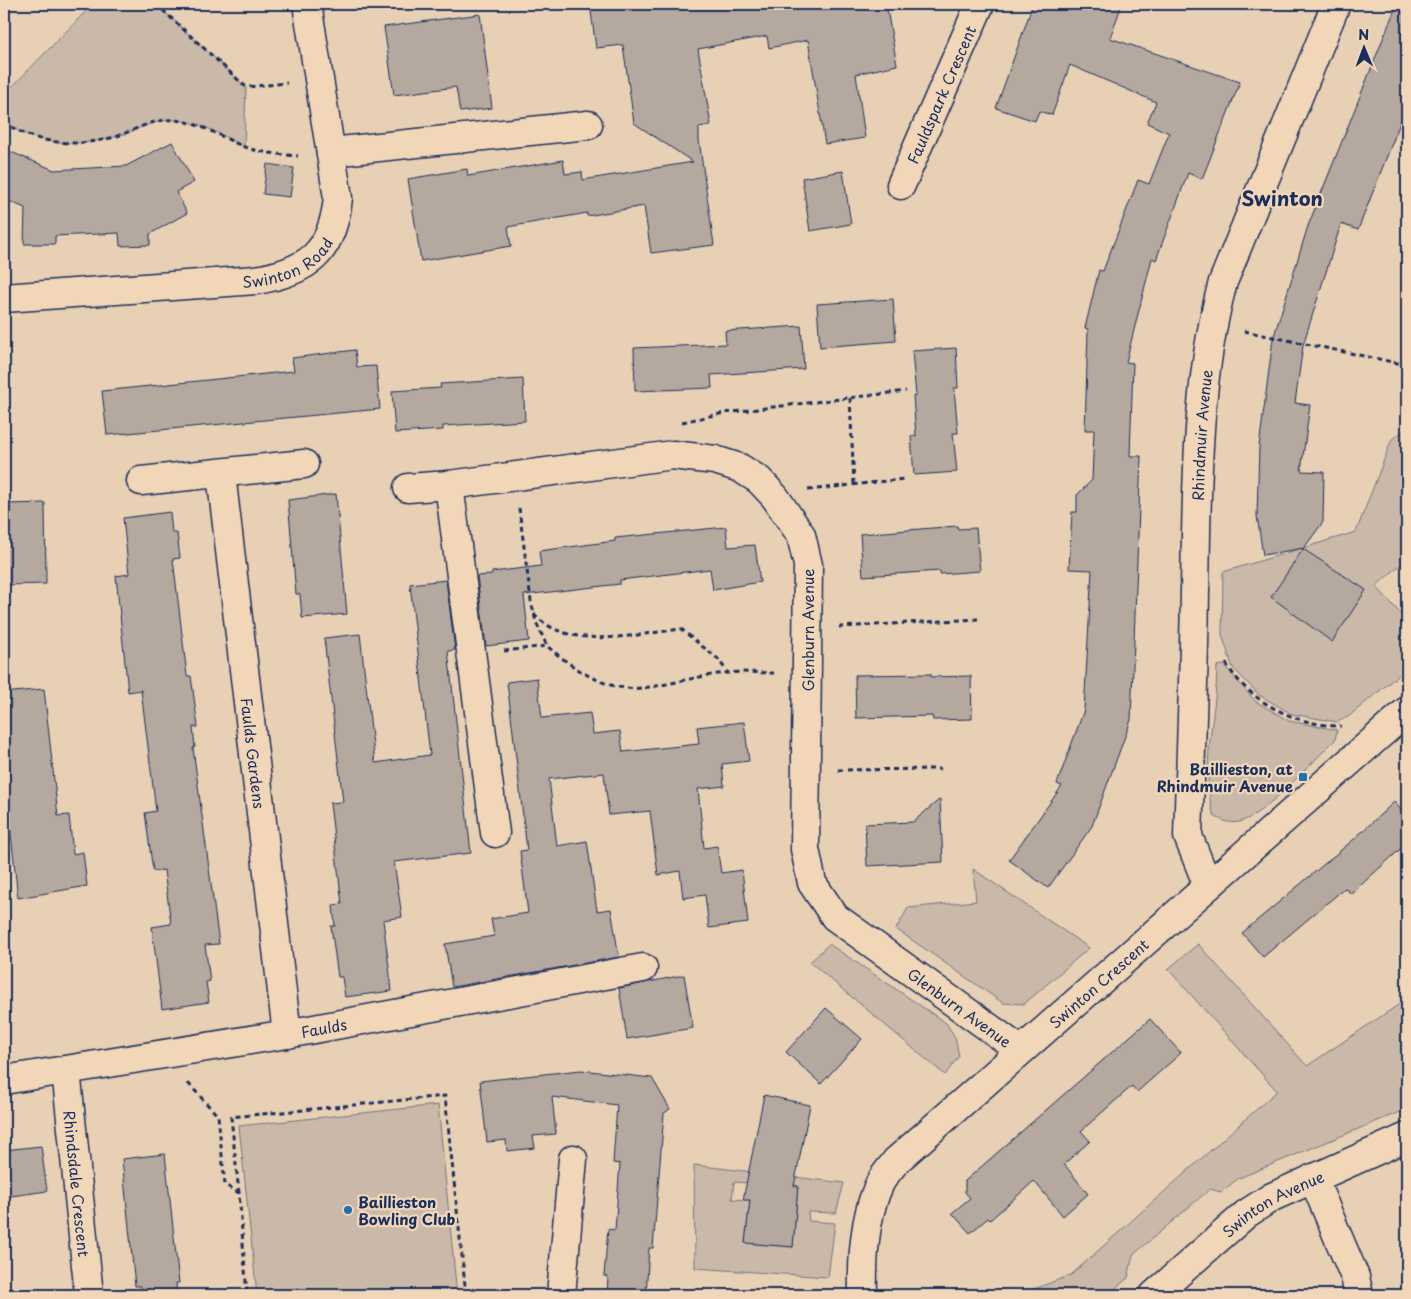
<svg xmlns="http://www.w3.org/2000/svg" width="1411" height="1299" font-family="'Playpen Sans',sans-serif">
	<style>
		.green { fill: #cab9a8; stroke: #727483; fill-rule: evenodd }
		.building { fill: #b5a89f; stroke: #1b2f5e }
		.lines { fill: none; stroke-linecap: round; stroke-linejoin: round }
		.minor-casing { stroke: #1b2f5e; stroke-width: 31 }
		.path { stroke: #1b2f5e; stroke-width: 3; stroke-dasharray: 5 4; stroke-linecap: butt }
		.minor { stroke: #f1d7b8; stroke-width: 28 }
		.poi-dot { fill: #1f6fb2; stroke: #f1d7b8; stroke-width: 2 }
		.labels { text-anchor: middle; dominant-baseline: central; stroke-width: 4.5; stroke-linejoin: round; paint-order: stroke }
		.street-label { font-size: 15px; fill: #1b2f5e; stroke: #f1d7b8 }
		.poi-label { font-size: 15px; font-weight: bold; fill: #1b2f5e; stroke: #f1d7b8; text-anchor: end }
		.district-label { font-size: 20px; font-weight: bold; fill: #1b2f5e; stroke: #f1d7b8 }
	</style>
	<rect width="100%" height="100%" fill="#e8d0b4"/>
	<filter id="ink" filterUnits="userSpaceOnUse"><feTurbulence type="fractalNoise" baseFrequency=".02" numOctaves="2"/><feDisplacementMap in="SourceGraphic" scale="10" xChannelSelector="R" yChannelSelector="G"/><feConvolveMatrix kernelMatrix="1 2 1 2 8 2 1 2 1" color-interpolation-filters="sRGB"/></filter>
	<g filter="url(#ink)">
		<!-- green -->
		<g class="green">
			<path d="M 93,4 L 156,4 L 246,87 L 244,147 C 223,136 198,120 173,120 C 155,120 138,129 121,135 C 84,148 36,146 4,122 L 4,95 Z"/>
			<polygon points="1407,429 1407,559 1376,586 1407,621 1407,668 1348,717 1337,722 1292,714 1259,695 1233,668 1222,635 1223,572 1356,532 1392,439"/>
			<path d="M 1224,665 L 1255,701 L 1289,721 L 1337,730 L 1335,740 C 1315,759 1263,817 1239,822 C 1228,824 1222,820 1214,816 C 1199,769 1217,714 1217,666 Z"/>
			<polygon points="973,869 1089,948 1024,1004 1003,1003 896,929 908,908 976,901"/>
			<polygon points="829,944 946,1023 955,1037 959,1056 945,1075 810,962"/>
			<polygon points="1198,944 1307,1066 1407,999 1407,1109 1239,1178 1221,1192 1210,1189 1133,1255 1128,1278 1107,1295 1018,1295 1071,1275 1277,1091 1168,969"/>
			<polygon points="438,1105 457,1295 257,1295 239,1126"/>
			<path d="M 694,1165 L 844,1183 L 836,1213 L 808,1212 L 809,1221 L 835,1223 L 828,1277 L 695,1268 ZM 734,1182 L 798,1186 L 793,1247 L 745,1243 L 750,1200 L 732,1199 Z"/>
		</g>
		<!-- building -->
		<g class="building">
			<polygon points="590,4 886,4 897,65 856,74 865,138 825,144 808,40 769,48 767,36 698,49 711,125 699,127 699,140 714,245 651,253 644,206 587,216 587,213 508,227 511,246 421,261 408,179 467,169 468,176 563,160 565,174 582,172 583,180 693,162 634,123 623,45 596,48"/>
			<polygon points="1033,4 1122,4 1110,38 1240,82 1202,179 1188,173 1156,260 1152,258 1126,362 1133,363 1130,456 1141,456 1131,720 1092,826 1048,888 1009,860 1062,786 1057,784 1084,710 1092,570 1069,569 1072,512 1077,512 1077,495 1092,480 1094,430 1085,430 1088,329 1085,328 1099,270 1103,271 1138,180 1149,184 1169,133 1147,123 1156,102 1070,65 1052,115 1039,111 1035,121 996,108"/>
			<polygon points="1397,4 1407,4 1407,105 1358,230 1341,224 1303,345 1295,403 1310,405 1301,471 1324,472 1323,522 1304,548 1263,555 1257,516 1259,447 1273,339 1308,226"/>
			<polygon points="480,14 492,108 460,112 456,87 394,95 384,27"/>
			<polygon points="172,142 194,182 176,192 187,213 150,234 150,245 120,246 119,233 55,236 55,244 24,244 25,208 4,199 4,149 54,170 126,166"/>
			<polygon points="267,164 294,168 290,197 263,194"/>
			<polygon points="843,171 851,224 810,231 802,178"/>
			<polygon points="893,299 896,341 820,347 817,304"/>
			<polygon points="801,326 804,369 711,375 712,388 635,391 634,348 726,344 725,331"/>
			<polygon points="956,348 958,388 954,388 958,433 953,433 957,472 914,475 911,436 916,436 913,396 916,396 912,351"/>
			<polygon points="355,350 357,367 376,366 380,409 107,435 102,391 294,371 292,358"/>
			<polygon points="523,379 525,421 443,426 443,430 395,433 392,391 441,388 440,384"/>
			<polygon points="336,494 347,614 302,618 300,594 296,594 288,500"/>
			<polygon points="45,503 46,584 4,585 4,504"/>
			<polygon points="170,512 172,533 177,533 180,558 173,559 187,676 191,676 198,727 193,727 195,747 193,748 219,944 205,945 210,981 206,982 209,1002 162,1009 152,927 171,924 164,870 153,871 145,813 156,811 141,690 128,692 116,576 129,574 123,518"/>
			<polygon points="957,526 958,529 976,528 980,571 940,574 940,571 863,576 860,534"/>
			<polygon points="726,527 728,547 755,545 760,582 713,590 710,569 620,580 620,584 524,595 529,641 486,646 477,576 492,575 492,572 541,566 539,551 615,541 615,538"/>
			<polygon points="1303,549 1366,590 1332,642 1271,597"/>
			<polygon points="446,580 455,650 448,651 471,853 394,862 402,917 383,920 392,991 345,997 342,977 338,977 331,926 335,926 333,905 342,904 330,803 343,802 324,638 360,634 375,763 430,755 410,584"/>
			<polygon points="931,674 931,677 971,676 972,719 933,720 932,716 856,718 855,675"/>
			<polygon points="537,678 542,718 590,713 593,734 620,731 623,752 699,744 697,727 744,722 749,761 722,764 724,786 698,789 704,848 717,846 721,873 742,870 748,923 709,928 705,895 683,898 680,871 658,875 650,811 609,815 604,773 549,779 557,846 587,841 597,911 611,909 619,957 452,987 445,944 494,936 491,919 528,913 520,851 527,850 507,682"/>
			<polygon points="44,689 58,816 69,815 73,854 83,852 87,886 18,898 4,770 4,693"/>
			<polygon points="940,799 943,862 867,866 865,824 913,822"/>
			<polygon points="1394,802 1407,816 1407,843 1351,894 1345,888 1263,957 1242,933 1353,840"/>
			<polygon points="684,975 693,1028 627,1039 619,988"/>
			<polygon points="826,1008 862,1039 821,1084 786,1052"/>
			<polygon points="1150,1019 1181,1053 1137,1092 1132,1086 1081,1131 1090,1141 1064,1164 1088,1194 1063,1216 1034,1181 990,1220 988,1218 970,1233 952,1213 970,1198 965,1192 965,1181"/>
			<polygon points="581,1070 652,1078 670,1109 664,1113 653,1248 649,1248 646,1295 607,1295 608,1277 604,1276 608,1229 615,1230 620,1164 613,1163 617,1105 552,1097 556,1134 533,1136 535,1148 507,1151 506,1140 487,1142 480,1081"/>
			<polygon points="764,1095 810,1105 794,1186 798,1186 793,1247 745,1243 750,1200 743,1200"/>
			<polygon points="41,1146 47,1191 4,1197 4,1150"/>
			<polygon points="165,1154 179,1283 176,1283 177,1295 142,1295 141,1286 135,1286 122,1159"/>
		</g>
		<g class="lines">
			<!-- minor casing -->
			<g class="minor-casing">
				<g id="minor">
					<polyline points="331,152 588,125"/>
					<path id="s1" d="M 901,185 L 980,4"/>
					<path id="s2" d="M 4,298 L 256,280 C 309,271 332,253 338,198 L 307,4"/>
					<path id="s3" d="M 221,474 L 287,1034"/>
					<polyline points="141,481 304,464"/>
					<polyline points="449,485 495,833"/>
					<path id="s4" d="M 408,488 L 449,485 L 673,455 L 715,460 L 740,468 L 759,480 L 775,497 L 801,535 L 808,565 L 805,849 L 812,883 L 835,917 L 1020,1050"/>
					<path id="s5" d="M 1208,886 L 1188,836 C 1191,754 1194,672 1195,590 C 1197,487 1196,381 1223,282 L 1336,4"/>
					<path id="s6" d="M 66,1070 L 89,1295"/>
					<path id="s7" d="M 4,1080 L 287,1034 L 643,968"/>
					<polyline points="1313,1178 1355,1277 1359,1295"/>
					<polyline points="561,1295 573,1159"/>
					<path id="s8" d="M 863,1295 C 862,1259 864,1216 880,1183 C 884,1175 891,1168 896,1161 L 1407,711"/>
					<path id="s9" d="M 1154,1295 L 1246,1214 L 1272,1197 L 1407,1137"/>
				</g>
			</g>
			<!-- path -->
			<g class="path">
				<polyline points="156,4 246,87 287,83"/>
				<path d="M 4,122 C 36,146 83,148 120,135 C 137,129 156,118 175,120 C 200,123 220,136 242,146 C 255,152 284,155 298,156"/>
				<polyline points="1244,331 1407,365"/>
				<polyline points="850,398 854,485"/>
				<polyline points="682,422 724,413 906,391"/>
				<polyline points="808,490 904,479"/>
				<polyline points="519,508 531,601 536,622 547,646"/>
				<path d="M 534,614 C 569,652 636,634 681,629 L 718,659 L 728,673"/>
				<polyline points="839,627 978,619"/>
				<path d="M 504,651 L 547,646 C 573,668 606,692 642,688 C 671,685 699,675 728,673 C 743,671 759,673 774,673"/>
				<path d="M 1226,663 C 1248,702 1298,726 1341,726"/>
				<polyline points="838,770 940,769"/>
				<polyline points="188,1083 218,1116 225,1185 239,1193 247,1295"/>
				<polyline points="239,1193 231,1117 445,1096 466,1295"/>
			</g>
			<!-- minor -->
			<use href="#minor" class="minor"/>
		</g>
	</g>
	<!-- markers -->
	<g class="poi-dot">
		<rect x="1298" y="772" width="10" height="10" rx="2.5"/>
		<circle cx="348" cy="1210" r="5"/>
	</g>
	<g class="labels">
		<!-- street labels -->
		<g class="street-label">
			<text stroke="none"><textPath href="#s1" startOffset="99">Fauldspark Crescent</textPath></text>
			<text stroke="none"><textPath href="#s2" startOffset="289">Swinton Road</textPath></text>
			<text stroke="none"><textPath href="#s5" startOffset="455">Rhindmuir Avenue</textPath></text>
			<text transform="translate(807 630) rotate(-90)">Glenburn Avenue</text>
			<text stroke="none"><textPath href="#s3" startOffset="281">Faulds Gardens</textPath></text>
			<text stroke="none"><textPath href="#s8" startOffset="411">Swinton Crescent</textPath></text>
			<text stroke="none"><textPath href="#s4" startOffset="972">Glenburn Avenue</textPath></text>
			<text stroke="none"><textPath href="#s7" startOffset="324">Faulds</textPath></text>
			<text stroke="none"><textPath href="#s6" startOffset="114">Rhindsdale Crescent</textPath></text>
			<text stroke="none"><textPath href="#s9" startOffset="151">Swinton Avenue</textPath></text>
		</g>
		<!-- poi labels -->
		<g class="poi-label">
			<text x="1293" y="768">Baillieston, at<tspan x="1293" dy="17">Rhindmuir Avenue</tspan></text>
			<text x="358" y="1201" text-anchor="start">Baillieston<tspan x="358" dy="17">Bowling Club</tspan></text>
		</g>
		<!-- district labels -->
		<g class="district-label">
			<text x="1282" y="198">Swinton</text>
		</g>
	</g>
	<!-- margin -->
	<rect width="1411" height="1299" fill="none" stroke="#f1d7b8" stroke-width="20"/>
	<rect x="10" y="10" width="1391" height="1279" fill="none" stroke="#1b2f5e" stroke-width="2" filter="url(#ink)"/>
	<!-- north arrow -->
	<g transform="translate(1364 48) rotate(359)" stroke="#f1d7b8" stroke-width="4" paint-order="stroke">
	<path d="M0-4L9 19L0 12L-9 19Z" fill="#1b2f5e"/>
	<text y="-8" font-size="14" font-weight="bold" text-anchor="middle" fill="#1b2f5e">N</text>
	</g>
</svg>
